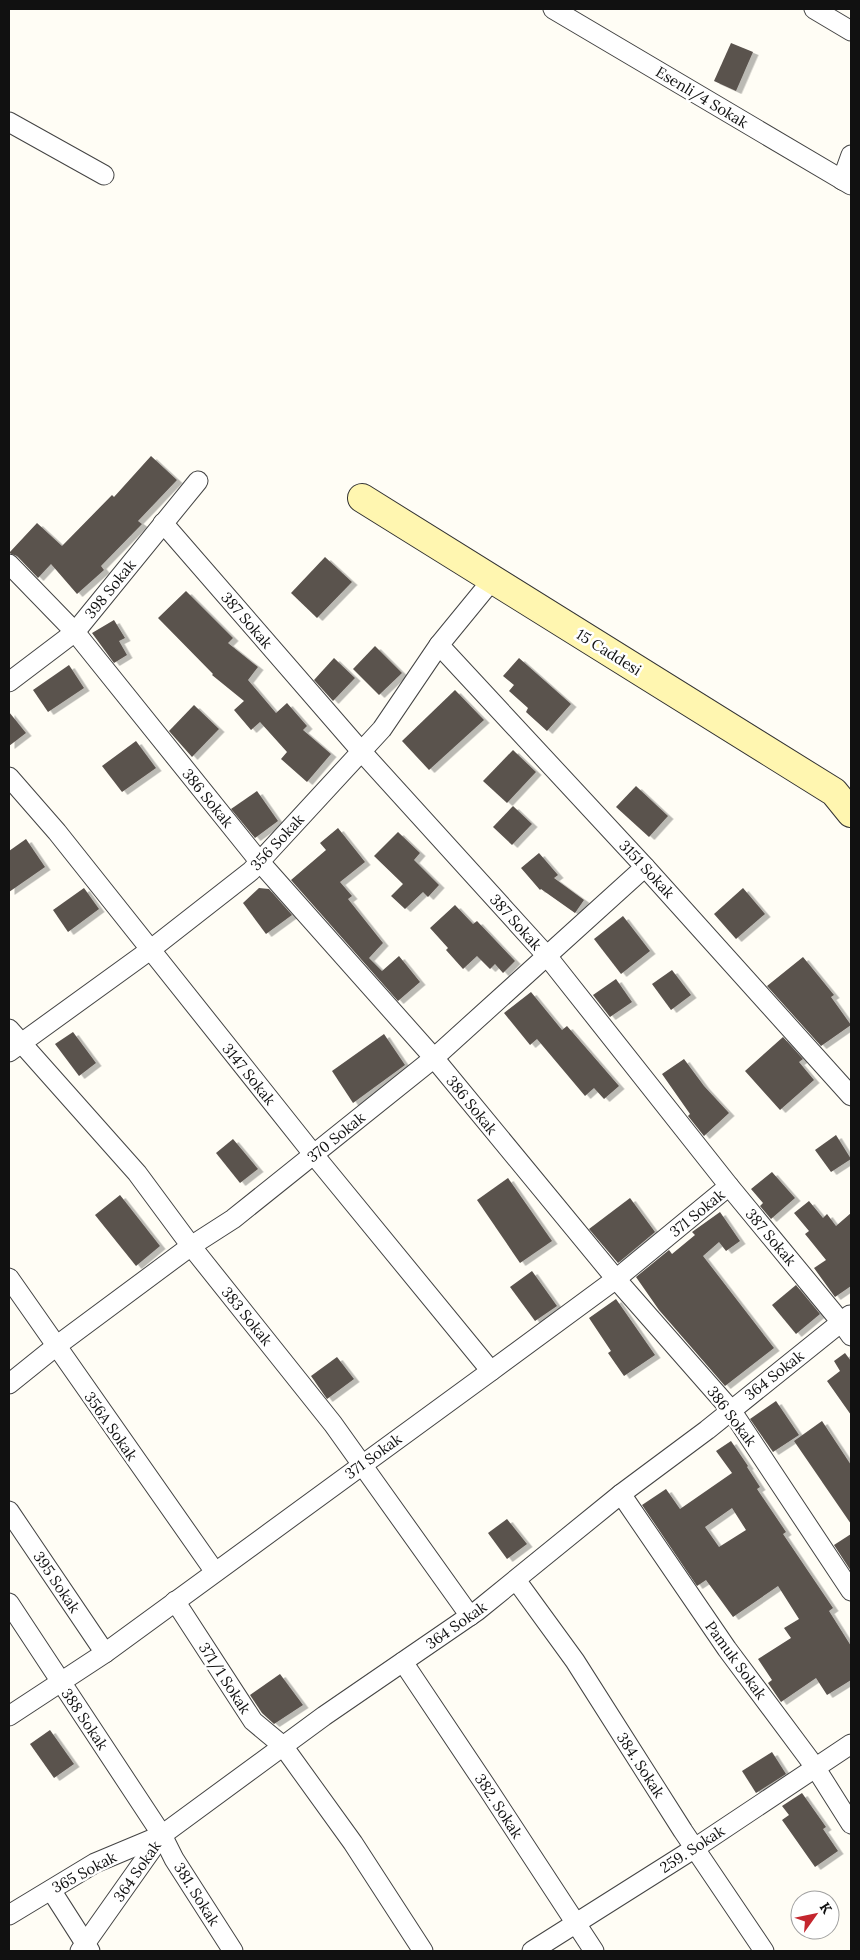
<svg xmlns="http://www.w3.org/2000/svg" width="860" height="1960" font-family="Lora,serif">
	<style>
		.building { fill: #5a524d; fill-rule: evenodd; filter: url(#shadow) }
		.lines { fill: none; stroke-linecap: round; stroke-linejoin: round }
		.street-casing { stroke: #444; stroke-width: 21 }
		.secondary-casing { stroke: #333; stroke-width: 30 }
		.street { stroke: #fff; stroke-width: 19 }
		.secondary { stroke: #fff6b0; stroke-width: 28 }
		.labels { text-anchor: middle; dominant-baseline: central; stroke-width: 5; stroke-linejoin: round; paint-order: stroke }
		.street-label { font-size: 15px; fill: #111; stroke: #fff }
	</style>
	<defs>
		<filter id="shadow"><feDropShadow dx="5.5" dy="3" stdDeviation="0" flood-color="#0004"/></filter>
	</defs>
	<rect width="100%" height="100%" fill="#fffdf5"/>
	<!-- building -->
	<g class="building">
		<polygon points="731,43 753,52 736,91 714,81"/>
		<polygon points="151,456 177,480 138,521 142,524 101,566 104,570 77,594 51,564 38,578 17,556 9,553 37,523 62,546 112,495 114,497"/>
		<polygon points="325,557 352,582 317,618 291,593"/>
		<polygon points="186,591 233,638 228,643 258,667 248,680 276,713 287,703 307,726 303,730 331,754 307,782 281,759 287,752 260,722 251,730 234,710 244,701 212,675 213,674 158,618"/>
		<polygon points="114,620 125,638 119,641 127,655 114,663 92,633"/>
		<polygon points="375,646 402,673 379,695 353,669"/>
		<polygon points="334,658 355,678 333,701 314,680"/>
		<polygon points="519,658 571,704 547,731 526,712 528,708 509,691 514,685 503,676"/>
		<polygon points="69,665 84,688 48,712 33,690"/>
		<polygon points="455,690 484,720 429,770 402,741"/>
		<polygon points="194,705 219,729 192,757 169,731"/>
		<polygon points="9,712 26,733 9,746"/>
		<polygon points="136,741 156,768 122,792 102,766"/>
		<polygon points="513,750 536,772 507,803 483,781"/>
		<polygon points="636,786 668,816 649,837 616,807"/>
		<polygon points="257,791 278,821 255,838 231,809"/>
		<polygon points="513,806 532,824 512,845 493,827"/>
		<polygon points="338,828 365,862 340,882 352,896 348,899 383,943 369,958 382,971 399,956 420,982 398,1001 291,880 326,850 320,843"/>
		<polygon points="398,832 420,853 414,860 439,885 428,897 423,892 405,909 391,896 403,884 374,856"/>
		<polygon points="26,839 45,867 9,892 9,851"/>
		<polygon points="539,853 558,875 554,878 584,900 575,913 541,889 540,890 521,868"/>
		<polygon points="84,888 99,909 68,932 53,910"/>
		<polygon points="259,888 269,889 292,915 266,934 243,903"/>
		<polygon points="743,888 765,914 736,939 714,914"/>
		<polygon points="455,905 473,924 477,921 515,961 503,973 495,964 490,969 477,956 463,969 446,950 448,948 430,928"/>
		<polygon points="623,916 650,951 621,974 594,939"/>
		<polygon points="803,957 834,995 831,997 851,1025 821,1046 767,986"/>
		<polygon points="672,970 691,995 671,1010 652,984"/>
		<polygon points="616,979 632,1002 610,1017 593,995"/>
		<polygon points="531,992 562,1030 567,1026 619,1086 604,1099 594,1088 585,1096 537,1039 530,1045 504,1013"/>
		<polygon points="73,1032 96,1063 79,1076 55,1044"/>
		<polygon points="384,1034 405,1065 353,1103 332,1071"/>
		<polygon points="783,1037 803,1059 799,1062 814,1080 780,1110 745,1071"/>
		<polygon points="684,1059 704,1086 729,1113 704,1136 688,1116 690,1114 662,1074"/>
		<polygon points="836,1135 851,1159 831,1172 815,1150"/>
		<polygon points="233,1139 258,1169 240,1183 216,1153"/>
		<polygon points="772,1172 795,1198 771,1219 760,1206 763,1203 751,1189"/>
		<polygon points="508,1178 552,1241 520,1263 477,1200"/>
		<polygon points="120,1195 160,1246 136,1266 95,1215"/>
		<polygon points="630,1198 655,1232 618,1263 589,1229"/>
		<polygon points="809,1201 823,1218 827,1214 836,1226 851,1213 851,1286 835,1297 814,1268 826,1260 805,1234 809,1231 794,1213"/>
		<polygon points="720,1212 740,1241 726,1251 719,1242 703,1256 774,1348 725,1386 659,1310 636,1277 669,1250 672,1254 695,1235 692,1232"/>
		<polygon points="532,1271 557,1306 535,1321 510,1287"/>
		<polygon points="796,1285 820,1314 796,1334 772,1305"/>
		<polygon points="616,1299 655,1355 624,1376 608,1353 611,1351 589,1318"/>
		<polygon points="845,1353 851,1361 851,1415 827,1381 840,1371 834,1361"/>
		<polygon points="337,1357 354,1379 327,1399 311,1376"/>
		<polygon points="776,1401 799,1435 773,1452 750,1419"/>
		<polygon points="822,1421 851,1465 851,1524 794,1441"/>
		<path d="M 731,1441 L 748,1466 L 747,1467 L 760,1487 L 757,1489 L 786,1532 L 783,1534 L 833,1608 L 829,1611 L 851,1646 L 851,1680 L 827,1695 L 816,1678 L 781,1702 L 768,1683 L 772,1680 L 758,1659 L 791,1638 L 784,1628 L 799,1619 L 778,1586 L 733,1617 L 706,1580 L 697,1586 L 642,1505 L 666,1489 L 680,1509 L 732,1473 L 716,1451 ZM 732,1508 L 746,1530 L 719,1547 L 705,1527 Z"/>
		<polygon points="507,1519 527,1544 507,1559 488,1533"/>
		<polygon points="851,1534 851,1571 834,1545"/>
		<polygon points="280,1674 303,1705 274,1724 262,1713 250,1695"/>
		<polygon points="50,1730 74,1764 54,1778 30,1744"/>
		<polygon points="772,1752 786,1774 756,1793 742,1771"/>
		<polygon points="802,1793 826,1827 823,1829 838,1851 815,1867 782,1820 789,1815 782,1806"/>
	</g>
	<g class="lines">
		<!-- street casing -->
		<g class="street-casing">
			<g id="street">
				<polyline points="553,9 851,185"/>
				<polyline points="814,9 851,31"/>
				<polyline points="9,122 104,175"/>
				<polyline points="842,180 851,155"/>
				<polyline points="163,523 361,751 547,956 729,1186 841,1322 851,1336"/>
				<polyline points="9,564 75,632 259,861 434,1058 616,1279 731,1410 851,1591"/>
				<polyline points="439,645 645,867 851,1096"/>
				<polyline points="9,682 75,632 198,481"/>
				<polyline points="9,777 57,832 314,1155 491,1371"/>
				<polyline points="9,1029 137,1173 191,1246 333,1424 470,1616"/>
				<polyline points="9,1052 150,950 251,871 382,729 439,645 493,579"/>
				<polyline points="9,1278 215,1572"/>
				<polyline points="9,1384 55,1347 191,1246 233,1219 434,1058 645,867"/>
				<polyline points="621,1494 727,1649 815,1767 851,1824"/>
				<polyline points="9,1511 105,1653"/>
				<polyline points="516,1580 575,1661 683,1831 764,1951"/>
				<polyline points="175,1601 253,1721 283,1746 353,1843 423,1951"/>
				<polyline points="9,1603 162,1835 174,1859 233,1951"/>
				<polyline points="403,1662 488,1789 594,1951"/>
				<polyline points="9,1716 105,1653 491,1371 616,1279 729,1186"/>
				<polyline points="51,1890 90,1951"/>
				<polyline points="9,1915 95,1863 162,1835"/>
				<polyline points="80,1951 162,1835 324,1716 477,1611 621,1494 707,1430 850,1315"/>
				<polyline points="532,1951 695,1848 851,1744"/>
			</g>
		</g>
		<!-- secondary casing -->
		<g class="secondary-casing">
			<polyline id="secondary" points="362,498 834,792 851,813"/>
		</g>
		<!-- street -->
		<use href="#street" class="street"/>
		<!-- secondary -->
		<use href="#secondary" class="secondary"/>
	</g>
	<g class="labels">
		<!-- street labels -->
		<g class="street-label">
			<text transform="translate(702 97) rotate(31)">Esenli/4 Sokak</text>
			<text transform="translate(110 589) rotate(-51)">398 Sokak</text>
			<text transform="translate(247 620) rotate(49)">387 Sokak</text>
			<text transform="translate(609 652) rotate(32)">15 Caddesi</text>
			<text transform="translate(208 798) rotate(51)">386 Sokak</text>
			<text transform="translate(277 842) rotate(-47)">356 Sokak</text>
			<text transform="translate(647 869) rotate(47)">3151 Sokak</text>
			<text transform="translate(516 922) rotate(48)">387 Sokak</text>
			<text transform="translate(249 1074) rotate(51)">3147 Sokak</text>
			<text transform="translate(472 1105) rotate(51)">386 Sokak</text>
			<text transform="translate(336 1137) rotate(-39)">370 Sokak</text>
			<text transform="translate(697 1213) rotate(-39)">371 Sokak</text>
			<text transform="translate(771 1237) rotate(50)">387 Sokak</text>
			<text transform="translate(247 1316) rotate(51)">383 Sokak</text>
			<text transform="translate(774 1375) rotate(-38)">364 Sokak</text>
			<text transform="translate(732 1416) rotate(53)">386 Sokak</text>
			<text transform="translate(111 1426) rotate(55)">356A Sokak</text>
			<text transform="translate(373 1456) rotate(-36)">371 Sokak</text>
			<text transform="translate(57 1582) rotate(56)">395 Sokak</text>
			<text transform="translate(456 1625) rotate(-35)">364 Sokak</text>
			<text transform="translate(736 1660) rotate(54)">Pamuk Sokak</text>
			<text transform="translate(225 1678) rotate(57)">371/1 Sokak</text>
			<text transform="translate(85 1719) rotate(56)">388 Sokak</text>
			<text transform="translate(641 1765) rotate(57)">384. Sokak</text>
			<text transform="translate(499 1806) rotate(57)">382. Sokak</text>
			<text transform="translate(692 1849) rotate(-33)">259. Sokak</text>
			<text transform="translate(137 1871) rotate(-55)">364 Sokak</text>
			<text transform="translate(84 1872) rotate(-28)">365 Sokak</text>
			<text transform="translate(197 1894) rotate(58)">381. Sokak</text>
		</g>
	</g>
	<!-- border -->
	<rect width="860" height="1960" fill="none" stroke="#111111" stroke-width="20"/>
	<!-- north arrow -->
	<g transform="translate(815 1915) rotate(57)"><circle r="24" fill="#ffffff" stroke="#a0a0a0"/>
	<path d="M0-4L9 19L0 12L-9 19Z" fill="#c4262e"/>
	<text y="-8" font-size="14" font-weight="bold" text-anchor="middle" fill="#111111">K</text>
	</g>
</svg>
